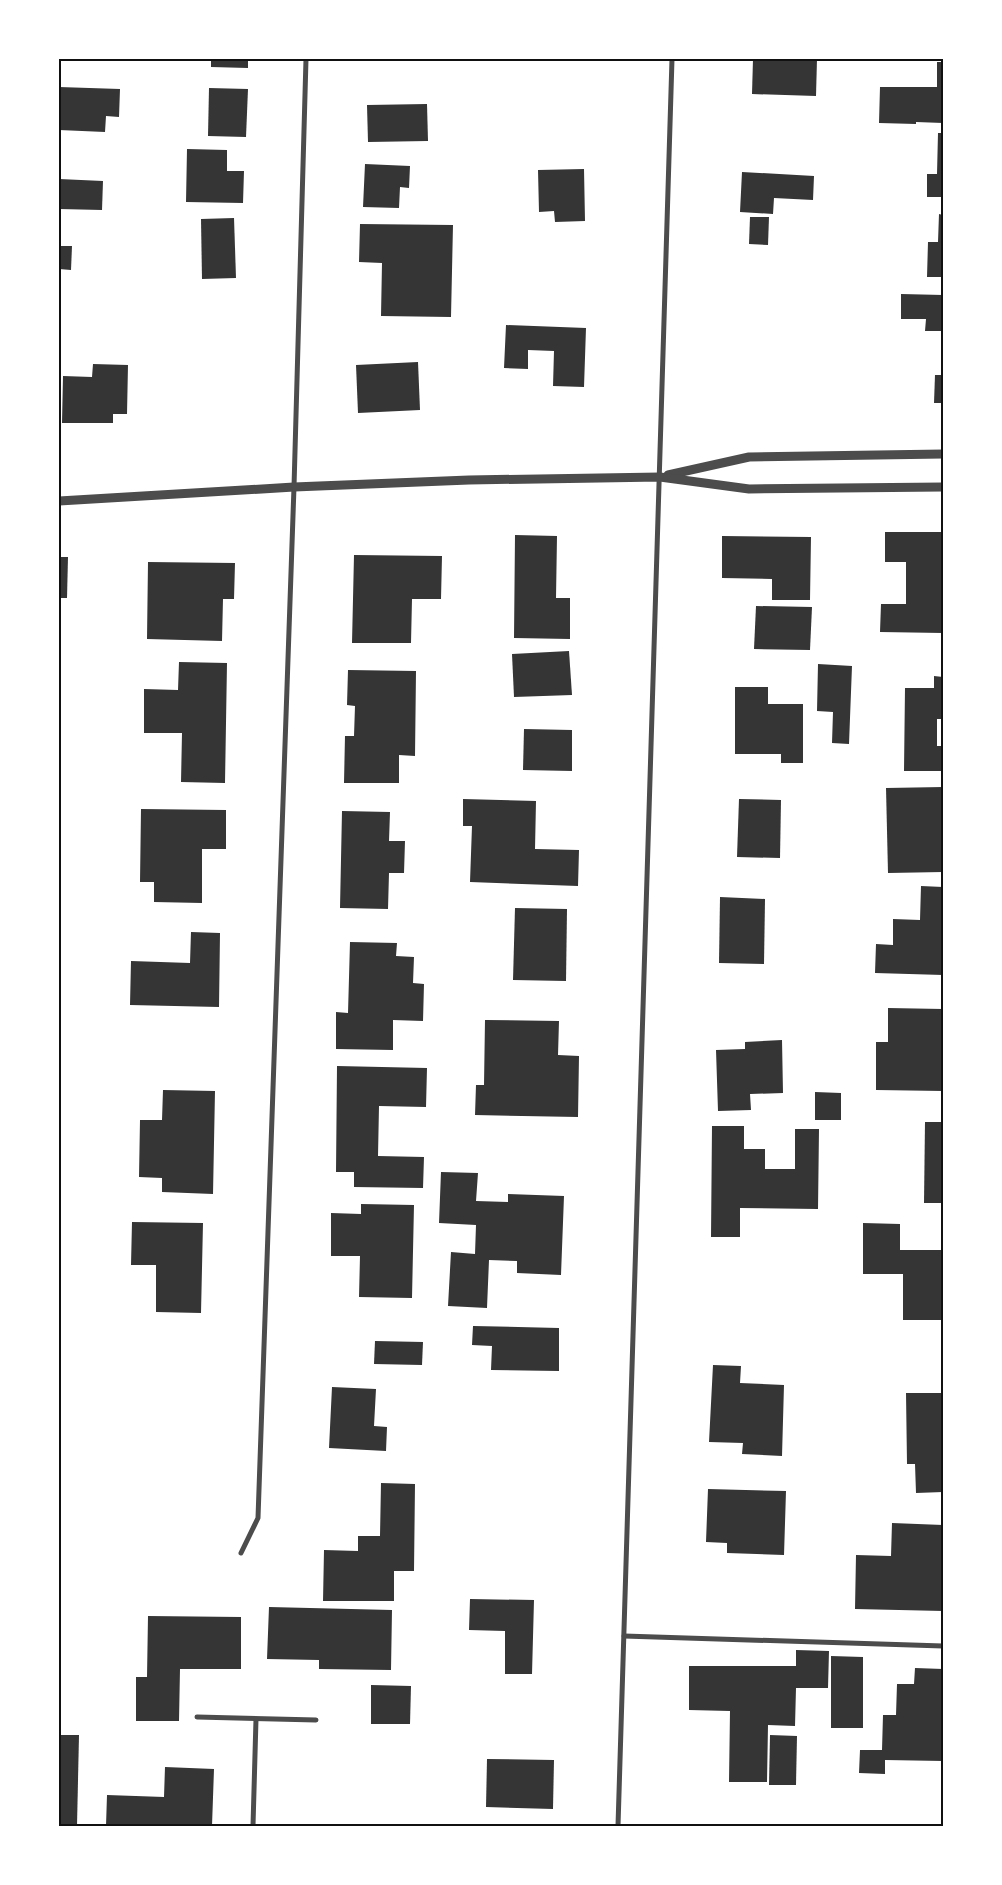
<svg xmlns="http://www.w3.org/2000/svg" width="1002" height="1885" font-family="Ubuntu,sans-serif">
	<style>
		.building { fill: #353535 }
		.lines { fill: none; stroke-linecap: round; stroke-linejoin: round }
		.minor { stroke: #4c4c4c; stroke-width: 5 }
		.tertiary { stroke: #4c4c4c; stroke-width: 9 }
		.neatline { fill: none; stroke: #111; stroke-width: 2 }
	</style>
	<rect width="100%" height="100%" fill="#fff"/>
	<!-- building -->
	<g class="building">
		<polygon points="211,59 248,59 248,68 211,67"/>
		<polygon points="753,59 817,59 816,96 752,94"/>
		<polygon points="937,62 943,62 943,123 916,122 916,124 879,123 880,87 937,87"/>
		<polygon points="59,87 120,89 119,117 106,116 105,132 59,130"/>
		<polygon points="209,88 248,89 246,137 208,136"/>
		<polygon points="427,104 428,141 368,142 367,105"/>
		<polygon points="938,133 943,133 943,197 927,197 927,174 937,174"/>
		<polygon points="187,149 227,150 227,171 244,171 243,203 186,202"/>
		<polygon points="365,164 410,166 409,188 400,187 399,208 363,207"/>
		<polygon points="584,169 585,221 555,222 554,211 539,212 538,170"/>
		<polygon points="742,172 814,176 813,200 774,198 773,214 740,212"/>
		<polygon points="59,179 103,181 102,210 59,209"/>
		<polygon points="939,214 943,215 943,277 927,277 928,242 938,242"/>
		<polygon points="750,217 769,217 768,245 749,244"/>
		<polygon points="234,218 236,278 202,279 201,219"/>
		<polygon points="360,224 453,225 451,317 381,316 382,263 359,262"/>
		<polygon points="59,246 72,246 71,270 59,269"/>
		<polygon points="901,294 943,295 943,331 925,331 926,319 901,319"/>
		<polygon points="506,325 586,328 584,387 553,386 554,351 528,350 528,369 504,368"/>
		<polygon points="418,362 420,410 358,413 356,365"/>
		<polygon points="93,364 128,365 127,414 113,414 113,423 62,423 63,376 92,377"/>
		<polygon points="935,375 943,375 943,403 934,403"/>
		<polygon points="885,532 943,532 943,633 880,632 881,604 906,604 906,562 885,562"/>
		<polygon points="515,535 557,536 556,598 570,598 570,639 514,638"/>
		<polygon points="722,536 811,537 810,600 772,600 772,579 722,578"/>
		<polygon points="354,555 442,556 441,599 412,599 411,643 352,643"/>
		<polygon points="59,557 68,557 67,598 59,598"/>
		<polygon points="148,562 235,563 234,599 223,599 222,641 147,639"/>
		<polygon points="756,606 812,607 810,650 754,649"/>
		<polygon points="569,651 572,695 514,697 512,654"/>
		<polygon points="179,662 227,663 225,783 181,782 182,733 144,733 144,689 178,690"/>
		<polygon points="818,664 852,666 849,744 832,743 833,712 817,711"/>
		<polygon points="348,670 416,671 415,756 399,755 399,783 344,783 345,736 354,736 355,706 347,705"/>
		<polygon points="934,676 943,677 943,719 937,719 937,746 943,746 943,771 904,771 905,688 934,688"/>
		<polygon points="735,687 768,687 768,704 803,704 803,763 781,763 781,754 735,754"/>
		<polygon points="524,729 572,730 572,771 523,770"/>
		<polygon points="943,787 943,872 888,873 886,788"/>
		<polygon points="463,799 536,801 535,849 579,850 578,886 470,882 472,826 463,826"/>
		<polygon points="739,799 781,800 780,858 737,857"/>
		<polygon points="141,809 226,810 226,849 202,849 202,903 154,902 154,882 140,882"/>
		<polygon points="342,811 390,812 389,841 405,841 404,873 389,873 388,909 340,908"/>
		<polygon points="921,886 943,887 943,975 875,973 876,944 893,945 893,919 920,920"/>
		<polygon points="720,897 765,899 764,964 719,963"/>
		<polygon points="515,908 567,909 566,981 513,980"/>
		<polygon points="191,932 220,933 219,1007 130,1005 131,961 190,963"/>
		<polygon points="350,942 397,943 396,956 414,957 413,983 424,984 423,1021 393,1020 393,1050 336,1049 336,1012 348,1013"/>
		<polygon points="888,1008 943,1009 943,1091 876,1090 876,1042 888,1042"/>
		<polygon points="485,1020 559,1021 558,1055 579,1056 578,1117 475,1115 476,1085 484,1085"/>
		<polygon points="782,1040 783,1093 750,1094 751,1110 718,1111 716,1050 745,1049 745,1042"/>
		<polygon points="337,1066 427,1068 426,1107 379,1106 378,1156 424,1157 423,1188 354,1187 354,1172 336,1172"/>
		<polygon points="163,1090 215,1091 213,1194 162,1192 162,1178 139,1177 140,1120 162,1120"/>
		<polygon points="815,1092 841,1093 841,1120 815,1120"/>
		<polygon points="925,1122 943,1122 943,1203 924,1203"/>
		<polygon points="712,1126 744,1126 744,1149 765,1149 765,1169 795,1169 795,1129 819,1129 818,1209 740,1208 740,1237 711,1237"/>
		<polygon points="441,1172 478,1173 476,1201 508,1202 508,1194 564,1196 561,1275 517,1273 517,1261 489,1260 487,1308 448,1306 451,1252 475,1254 476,1225 439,1223"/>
		<polygon points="361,1204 414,1205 412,1298 359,1297 360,1256 331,1256 331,1213 361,1214"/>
		<polygon points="132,1222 203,1223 201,1313 156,1312 156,1265 131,1265"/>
		<polygon points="863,1223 900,1224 900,1250 943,1250 943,1320 903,1320 903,1274 863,1274"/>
		<polygon points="473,1326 559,1328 559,1371 491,1370 492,1346 472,1345"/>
		<polygon points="375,1341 423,1342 422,1365 374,1364"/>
		<polygon points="713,1365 741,1366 740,1383 784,1385 782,1456 742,1454 743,1443 709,1442"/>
		<polygon points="332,1387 376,1389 374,1426 387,1427 386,1451 329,1448"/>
		<polygon points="906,1393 943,1393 943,1492 916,1493 915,1464 907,1464"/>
		<polygon points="381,1483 415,1484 414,1571 394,1571 394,1601 323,1601 324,1550 358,1551 358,1536 380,1536"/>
		<polygon points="708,1489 786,1491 784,1555 727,1553 727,1543 706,1542"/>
		<polygon points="892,1523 943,1525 943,1611 855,1609 856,1555 891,1556"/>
		<polygon points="470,1599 534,1600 532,1674 505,1674 505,1631 469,1630"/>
		<polygon points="269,1607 392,1610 391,1670 319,1669 319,1660 267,1659"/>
		<polygon points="148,1616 241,1617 241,1669 180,1669 179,1721 136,1721 136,1677 147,1677"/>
		<polygon points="796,1650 829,1651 828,1688 796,1688 795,1726 768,1725 767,1782 729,1782 730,1711 689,1710 689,1666 796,1666"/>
		<polygon points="831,1656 863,1657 863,1728 831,1728"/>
		<polygon points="915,1668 943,1669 943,1761 885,1760 885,1774 859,1773 860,1750 882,1750 883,1715 896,1715 897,1684 914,1684"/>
		<polygon points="371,1685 411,1686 410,1724 371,1724"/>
		<polygon points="59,1735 79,1735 77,1826 59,1826"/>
		<polygon points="770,1735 797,1736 796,1785 769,1785"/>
		<polygon points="487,1759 554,1760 553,1809 486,1807"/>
		<polygon points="165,1767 214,1769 212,1826 106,1826 107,1795 164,1797"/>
	</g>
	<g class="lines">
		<!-- minor -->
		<g class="minor">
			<polyline points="241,1553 258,1518 294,487 306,59"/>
			<polyline points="624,1636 943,1646"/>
			<polyline points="197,1717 316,1720"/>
			<polyline points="253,1826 256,1719"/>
			<polyline points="618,1826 672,59"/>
		</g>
		<!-- tertiary -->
		<g class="tertiary">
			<polyline points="668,475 749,457 943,454"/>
			<polyline points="59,501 294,487 469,480 660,477 749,489 943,487"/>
		</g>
	</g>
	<!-- border -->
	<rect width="1002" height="1885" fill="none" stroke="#ffffff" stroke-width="120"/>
	<rect x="60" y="60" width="882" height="1765" class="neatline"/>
</svg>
